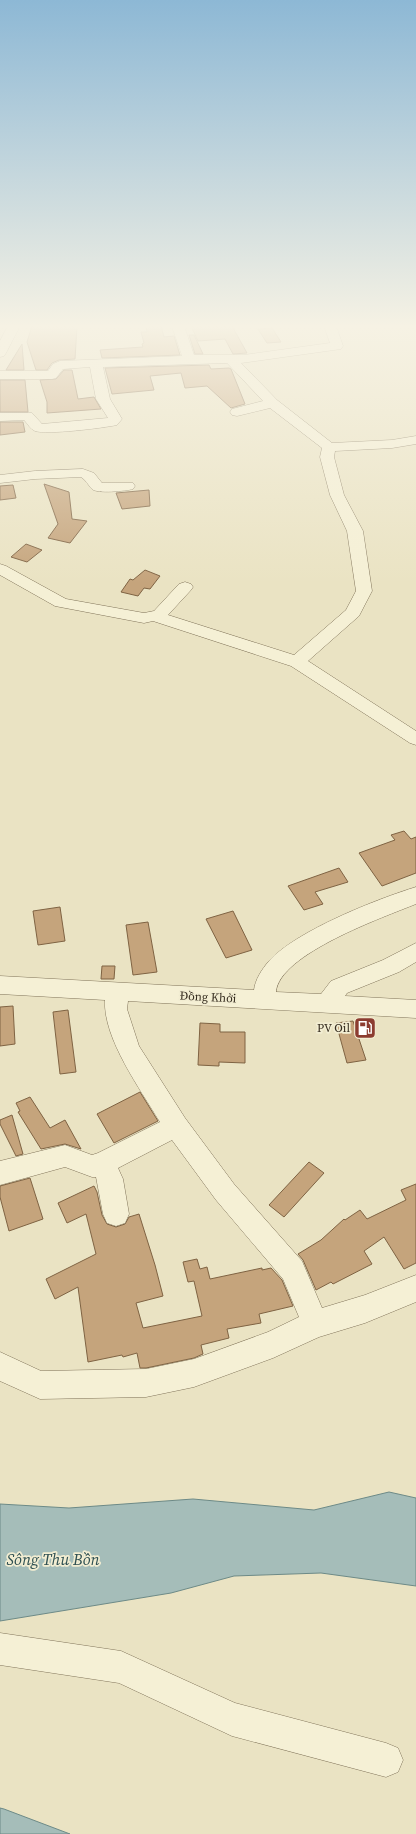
<svg xmlns="http://www.w3.org/2000/svg" width="416" height="1834" font-family="'Source Serif 4',serif">
	<style>
		.water { fill: #a5bdb9; stroke: #6d8a87 }
		.building { fill: #c5a47c; stroke: #7f6343 }
		.lines { fill: none; stroke-linecap: round; stroke-linejoin: round }
		.minor-casing { stroke: #82755b; stroke-width: 1 }
		.minor { fill: #f5f0d5; fill-rule: evenodd }
		.labels { text-anchor: middle; dominant-baseline: central; stroke-width: 3.5; stroke-linejoin: round; paint-order: stroke }
		.street-label { font-size: 12px; fill: #342b1e; stroke: #f2edd2 }
		.poi-label { font-size: 12px; fill: #342b1e; stroke: #f2edd2; text-anchor: end }
		.near-water-label { font-size: 16px; font-style: italic; fill: #2f5052; stroke: #f2edd2 }
	</style>
	<rect width="100%" height="100%" fill="#eae3c3"/>
	<!-- water -->
	<g class="water">
		<polygon points="389,1492 416,1498 416,1586 321,1573 234,1576 171,1593 0,1621 0,1504 69,1508 193,1499 314,1510"/>
		<polygon points="0,1808 4,1809 70,1834 0,1834"/>
	</g>
	<!-- building -->
	<g class="building">
		<polygon points="32,326 77,326 75,359 59,360 52,363 47,370 36,370 27,342"/>
		<polygon points="146,326 161,326 164,337 174,336 180,355 102,358 100,350 143,347 142,344 144,343 141,332 147,332"/>
		<polygon points="191,326 232,326 247,353 233,354 225,339 198,341"/>
		<polygon points="272,328 281,342 267,343 258,329"/>
		<polygon points="189,335 194,335 203,354 195,354"/>
		<polygon points="22,344 24,370 6,370"/>
		<polygon points="209,365 211,369 229,368 231,369 245,404 231,408 207,386 185,388 181,373 150,376 154,390 112,394 105,368"/>
		<polygon points="64,370 72,370 78,399 94,397 101,409 47,413 47,402 40,380 56,379"/>
		<polygon points="0,380 25,380 28,412 0,412"/>
		<polygon points="0,422 23,422 25,432 0,435"/>
		<polygon points="44,484 69,492 72,519 87,521 70,543 48,538 58,524"/>
		<polygon points="13,485 16,498 0,500 0,486"/>
		<polygon points="149,490 150,506 122,509 116,493"/>
		<polygon points="26,544 42,550 27,562 11,557"/>
		<polygon points="145,570 160,576 150,589 144,588 138,596 121,592 130,579 133,580"/>
		<polygon points="404,831 411,839 416,837 416,873 382,886 359,853 395,840 391,835"/>
		<polygon points="339,868 348,882 315,892 323,904 304,910 288,886"/>
		<polygon points="60,907 65,941 38,945 33,911"/>
		<polygon points="233,911 252,950 226,958 206,919"/>
		<polygon points="148,922 157,972 133,975 126,925"/>
		<polygon points="102,966 115,966 114,979 101,979"/>
		<polygon points="13,1006 15,1044 0,1046 0,1007"/>
		<polygon points="68,1010 76,1072 60,1074 53,1012"/>
		<polygon points="353,1021 366,1060 347,1063 336,1023"/>
		<polygon points="200,1023 220,1024 220,1032 245,1032 245,1063 219,1062 219,1066 198,1065"/>
		<polygon points="140,1092 158,1121 114,1143 97,1114"/>
		<polygon points="30,1097 50,1128 65,1120 81,1149 65,1144 41,1149 18,1112 20,1111 16,1103"/>
		<polygon points="12,1115 23,1154 16,1156 0,1124 0,1120"/>
		<polygon points="309,1162 324,1173 284,1217 269,1205"/>
		<polygon points="30,1178 43,1219 9,1231 0,1197 0,1186"/>
		<polygon points="416,1184 416,1263 404,1269 384,1237 364,1251 372,1264 333,1284 331,1282 316,1290 303,1260 298,1254 321,1240 344,1219 345,1220 360,1210 367,1219 406,1200 401,1190"/>
		<polygon points="94,1186 97,1192 102,1215 107,1224 116,1227 125,1224 129,1217 139,1214 155,1265 163,1296 136,1303 143,1328 202,1316 194,1281 188,1282 183,1262 197,1259 200,1269 207,1267 210,1279 262,1268 262,1270 271,1268 282,1280 293,1306 259,1314 261,1323 227,1329 229,1338 201,1345 203,1354 194,1358 146,1368 140,1368 137,1353 123,1357 122,1355 88,1362 78,1287 55,1299 46,1279 96,1254 86,1214 67,1223 58,1203"/>
	</g>
	<g class="lines">
		<!-- minor casing -->
		<g class="minor-casing">
			<g id="minor">
				<polygon points="8,326 20,326 6,353 4,356 0,357 0,341"/>
				<path d="M 172,326 L 184,326 L 194,355 L 244,355 L 330,343 L 324,326 L 336,326 L 343,346 L 341,349 L 241,363 L 277,400 L 332,443 L 392,440 L 416,436 L 416,444 L 392,448 L 335,451 L 334,457 L 344,495 L 363,531 L 372,591 L 359,616 L 308,661 L 416,731 L 416,745 L 410,743 L 291,666 L 153,621 L 144,623 L 55,606 L 0,575 L 0,564 L 6,566 L 66,599 L 144,613 L 154,611 L 179,584 L 185,582 L 191,584 L 193,587 L 191,590 L 168,615 L 294,655 L 346,610 L 356,591 L 347,531 L 330,495 L 320,457 L 322,448 L 270,408 L 237,416 L 232,415 L 230,412 L 232,409 L 263,401 L 227,363 L 103,367 L 110,399 L 122,419 L 117,425 C 103,428 47,435 35,431 C 30,429 28,424 24,420 L 0,421 L 0,413 L 32,413 L 42,424 L 108,418 L 96,399 L 90,367 L 63,369 L 56,378 L 52,379 L 0,379 L 0,371 L 48,371 L 53,364 L 60,361 L 182,356 Z"/>
				<path d="M 83,469 L 94,473 L 102,483 L 133,483 L 135,486 L 133,489 C 126,491 97,494 92,489 C 88,485 86,480 81,477 L 35,479 L 0,483 L 0,475 L 35,471 Z"/>
				<path d="M 416,887 L 416,904 C 384,917 279,954 276,992 L 321,994 L 331,981 L 383,960 L 416,943 L 416,962 L 399,972 L 347,993 L 345,996 L 416,1000 L 416,1018 L 128,1001 L 127,1009 L 139,1046 L 185,1118 L 234,1184 L 302,1261 L 322,1308 L 365,1295 L 416,1275 L 416,1302 L 365,1323 L 319,1337 L 273,1358 L 194,1387 L 146,1397 L 40,1399 L 0,1381 L 0,1352 L 41,1371 L 146,1369 L 194,1359 L 268,1332 L 299,1317 L 283,1279 L 216,1200 L 172,1140 L 118,1168 L 123,1179 L 129,1214 L 125,1223 L 116,1226 L 107,1223 L 103,1214 L 96,1177 L 92,1177 L 65,1167 L 0,1185 L 0,1161 L 65,1145 L 92,1155 L 98,1153 L 160,1122 C 141,1090 103,1039 105,1000 L 0,994 L 0,976 L 254,990 C 255,980 262,969 269,961 C 296,931 377,899 416,887 Z"/>
				<polygon points="0,1633 121,1651 235,1703 386,1743 398,1748 403,1760 398,1772 386,1777 232,1736 119,1683 0,1665"/>
			</g>
		</g>
		<!-- minor -->
		<use href="#minor" class="minor"/>
	</g>
	<!-- sky -->
	<linearGradient id="sky" x2="0" y2="1"><stop stop-color="#8db8d5"/><stop offset="0.56" stop-color="#f6f2e4"/><stop offset="1" stop-color="#f6f2e4" stop-opacity="0"/></linearGradient>
	<rect width="416" height="583" fill="url(#sky)"/>
	<!-- icons -->
	<defs>
		<g id="fuel-square" transform="scale(1.15)"><rect x="-9" y="-9" width="18" height="18" rx="4" fill="#8c3c30" stroke="#f2edd2"/><path d="M-5.5-6h7V0h2V4h1.3V-2.5L3-4.5l.8-.8L6-3V5H2.5V1h-1V6h-7ZM-4.2-4.7v3.2H.2V-4.7Z" fill="#fff"/></g>
	</defs>
	<g fill-rule="evenodd">
		<use href="#fuel-square" x="365" y="1028"/>
	</g>
	<g class="labels">
		<!-- street labels -->
		<g class="street-label">
			<text transform="translate(208 997) rotate(3)">Đồng Khởi</text>
		</g>
		<!-- poi labels -->
		<g class="poi-label">
			<text x="350" y="1028">PV Oil</text>
		</g>
		<!-- near-water labels -->
		<g class="near-water-label">
			<text x="53" y="1559">Sông Thu Bồn</text>
		</g>
	</g>
</svg>
